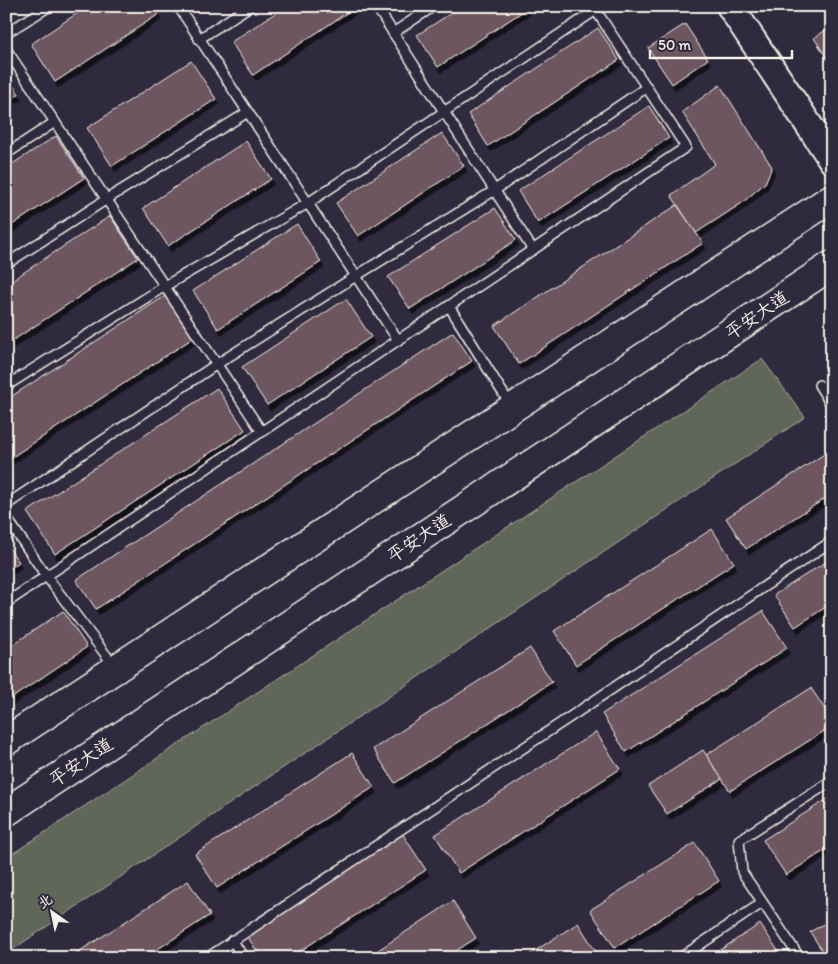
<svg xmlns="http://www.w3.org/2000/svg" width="838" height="964" font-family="Itim,'LXGW WenKai TC',sans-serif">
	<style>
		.green { fill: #606659; stroke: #aaaca0 }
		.building { fill: #6e5661; stroke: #f4f1e8; filter: url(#shadow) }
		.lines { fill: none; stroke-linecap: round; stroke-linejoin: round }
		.lane-casing { stroke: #f4f1e8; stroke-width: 12 }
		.secondary-casing { stroke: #f4f1e8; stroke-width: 30 }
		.primary-casing { stroke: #f4f1e8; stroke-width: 31 }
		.lane { stroke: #2f2a3d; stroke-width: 9 }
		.secondary { stroke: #2f2a3d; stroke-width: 26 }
		.primary { stroke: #2f2a3d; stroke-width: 28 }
		.labels { text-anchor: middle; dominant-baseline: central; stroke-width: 4.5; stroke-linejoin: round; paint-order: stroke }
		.street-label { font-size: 18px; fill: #f4f1e8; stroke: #2f2a3d }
	</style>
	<defs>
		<filter id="shadow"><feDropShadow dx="3" dy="5.5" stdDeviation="0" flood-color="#0009"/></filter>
	</defs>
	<rect width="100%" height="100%" fill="#2f2a3d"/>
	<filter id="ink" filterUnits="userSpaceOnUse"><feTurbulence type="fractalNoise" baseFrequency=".02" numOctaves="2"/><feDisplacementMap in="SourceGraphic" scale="10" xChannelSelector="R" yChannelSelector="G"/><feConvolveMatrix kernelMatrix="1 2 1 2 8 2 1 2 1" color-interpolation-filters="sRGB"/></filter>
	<g filter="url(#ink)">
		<!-- green -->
		<polygon class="green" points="762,359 805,417 6,954 6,858"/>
		<!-- building -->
		<g class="building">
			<polygon points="88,6 154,6 159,14 55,82 31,44"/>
			<polygon points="286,6 357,6 253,75 231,42"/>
			<polygon points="462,6 531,6 438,67 417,35"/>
			<polygon points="685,24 708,59 672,84 648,48"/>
			<polygon points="832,26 832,66 814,38"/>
			<polygon points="598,28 619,60 488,146 468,114"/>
			<polygon points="191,61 216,99 112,166 87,128"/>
			<polygon points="6,75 19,94 6,102"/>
			<polygon points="720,85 772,167 765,183 742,203 696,233 671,195 715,164 682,112"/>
			<polygon points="649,106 669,138 538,223 518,191"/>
			<polygon points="442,133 464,166 358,236 336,203"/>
			<polygon points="56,136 84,178 6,229 6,168"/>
			<polygon points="246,141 271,179 168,246 143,208"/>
			<polygon points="677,205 703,243 519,364 494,326"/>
			<polygon points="495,208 516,240 410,309 388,277"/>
			<polygon points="110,216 138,258 6,345 6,284"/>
			<polygon points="297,224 321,262 218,329 193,291"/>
			<polygon points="165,296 193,338 6,461 6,400"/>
			<polygon points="346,299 371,337 267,405 242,367"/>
			<polygon points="453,332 472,361 96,609 76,580"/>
			<polygon points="217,388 245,430 55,554 27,512"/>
			<polygon points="832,449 832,494 746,549 726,518"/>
			<polygon points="712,529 734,563 576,665 554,631"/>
			<polygon points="6,544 19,562 6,571"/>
			<polygon points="832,558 832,603 795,627 774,595"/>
			<polygon points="63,611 87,647 6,702 6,649"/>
			<polygon points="763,611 787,648 626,752 602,714"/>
			<polygon points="530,648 552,682 395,783 373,749"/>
			<polygon points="811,688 832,720 832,726 730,791 706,755"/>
			<polygon points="596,732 620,769 459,873 435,835"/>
			<polygon points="703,750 722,779 667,814 648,786"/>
			<polygon points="352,753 374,787 217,888 195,854"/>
			<polygon points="832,796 832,846 786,875 763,840"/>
			<polygon points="402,833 426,870 289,958 261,958 246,934"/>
			<polygon points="695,843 719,881 615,948 590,910"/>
			<polygon points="188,881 210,915 144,958 69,958"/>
			<polygon points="453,901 476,938 445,958 366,958"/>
			<polygon points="832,919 832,958 827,958 810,932"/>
			<polygon points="578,923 600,958 524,958"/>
			<polygon points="760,924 783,958 708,958"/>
		</g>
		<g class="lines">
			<!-- lane casing -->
			<g class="lane-casing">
				<g id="lane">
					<polyline points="178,6 398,340"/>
					<polyline points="376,6 533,250"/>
					<polyline points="6,33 50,6"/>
					<polyline points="393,33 434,6"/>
					<polyline points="199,39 250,6"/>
					<polyline points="6,49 262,432"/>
					<polyline points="6,154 55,122"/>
					<polyline points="6,264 107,199 248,112"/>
					<polyline points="449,306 511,406"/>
					<polyline points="819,385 832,406"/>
					<polyline points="6,386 165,286 308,203 596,10"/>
					<polyline points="6,505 217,364 356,276 495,190 647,87"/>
					<polyline points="6,517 47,577 115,667"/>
					<polyline points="6,603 686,147 593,6"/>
					<polyline points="232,940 244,958"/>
					<polyline points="207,958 576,713 832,541"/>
					<polyline points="680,958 762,903"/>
					<polyline points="800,958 742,872 739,840 832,781"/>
				</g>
			</g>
			<!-- secondary casing -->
			<g class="secondary-casing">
				<polyline id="secondary" points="730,6 832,160"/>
			</g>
			<!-- primary casing -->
			<g class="primary-casing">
				<g id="primary">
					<polyline points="6,741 832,198"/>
					<polyline points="6,812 832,265"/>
				</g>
			</g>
			<!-- lane -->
			<use href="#lane" class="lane"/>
			<!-- secondary -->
			<use href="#secondary" class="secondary"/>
			<!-- primary -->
			<use href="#primary" class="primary"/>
		</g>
	</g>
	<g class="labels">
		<!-- street labels -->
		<g class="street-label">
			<text transform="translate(757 315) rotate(-34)">平安大道</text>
			<text transform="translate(419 538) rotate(-34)">平安大道</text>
			<text transform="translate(81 762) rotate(-34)">平安大道</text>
		</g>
	</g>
	<!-- margin -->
	<rect width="838" height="964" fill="none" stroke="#2f2a3d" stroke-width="25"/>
	<rect x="12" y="12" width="813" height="939" fill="none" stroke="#f4f1e8" stroke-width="2" filter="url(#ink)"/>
	<!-- north arrow -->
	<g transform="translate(52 912) rotate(327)" stroke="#2f2a3d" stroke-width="4" paint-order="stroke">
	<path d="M0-4L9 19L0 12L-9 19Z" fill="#f4f1e8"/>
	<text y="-8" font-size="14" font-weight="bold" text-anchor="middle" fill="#f4f1e8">北</text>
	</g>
	<!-- scale -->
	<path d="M650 50v8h142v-8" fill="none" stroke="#f4f1e8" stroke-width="2.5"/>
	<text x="658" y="50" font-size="15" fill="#f4f1e8" stroke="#2f2a3d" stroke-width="4" paint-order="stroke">50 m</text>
</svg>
